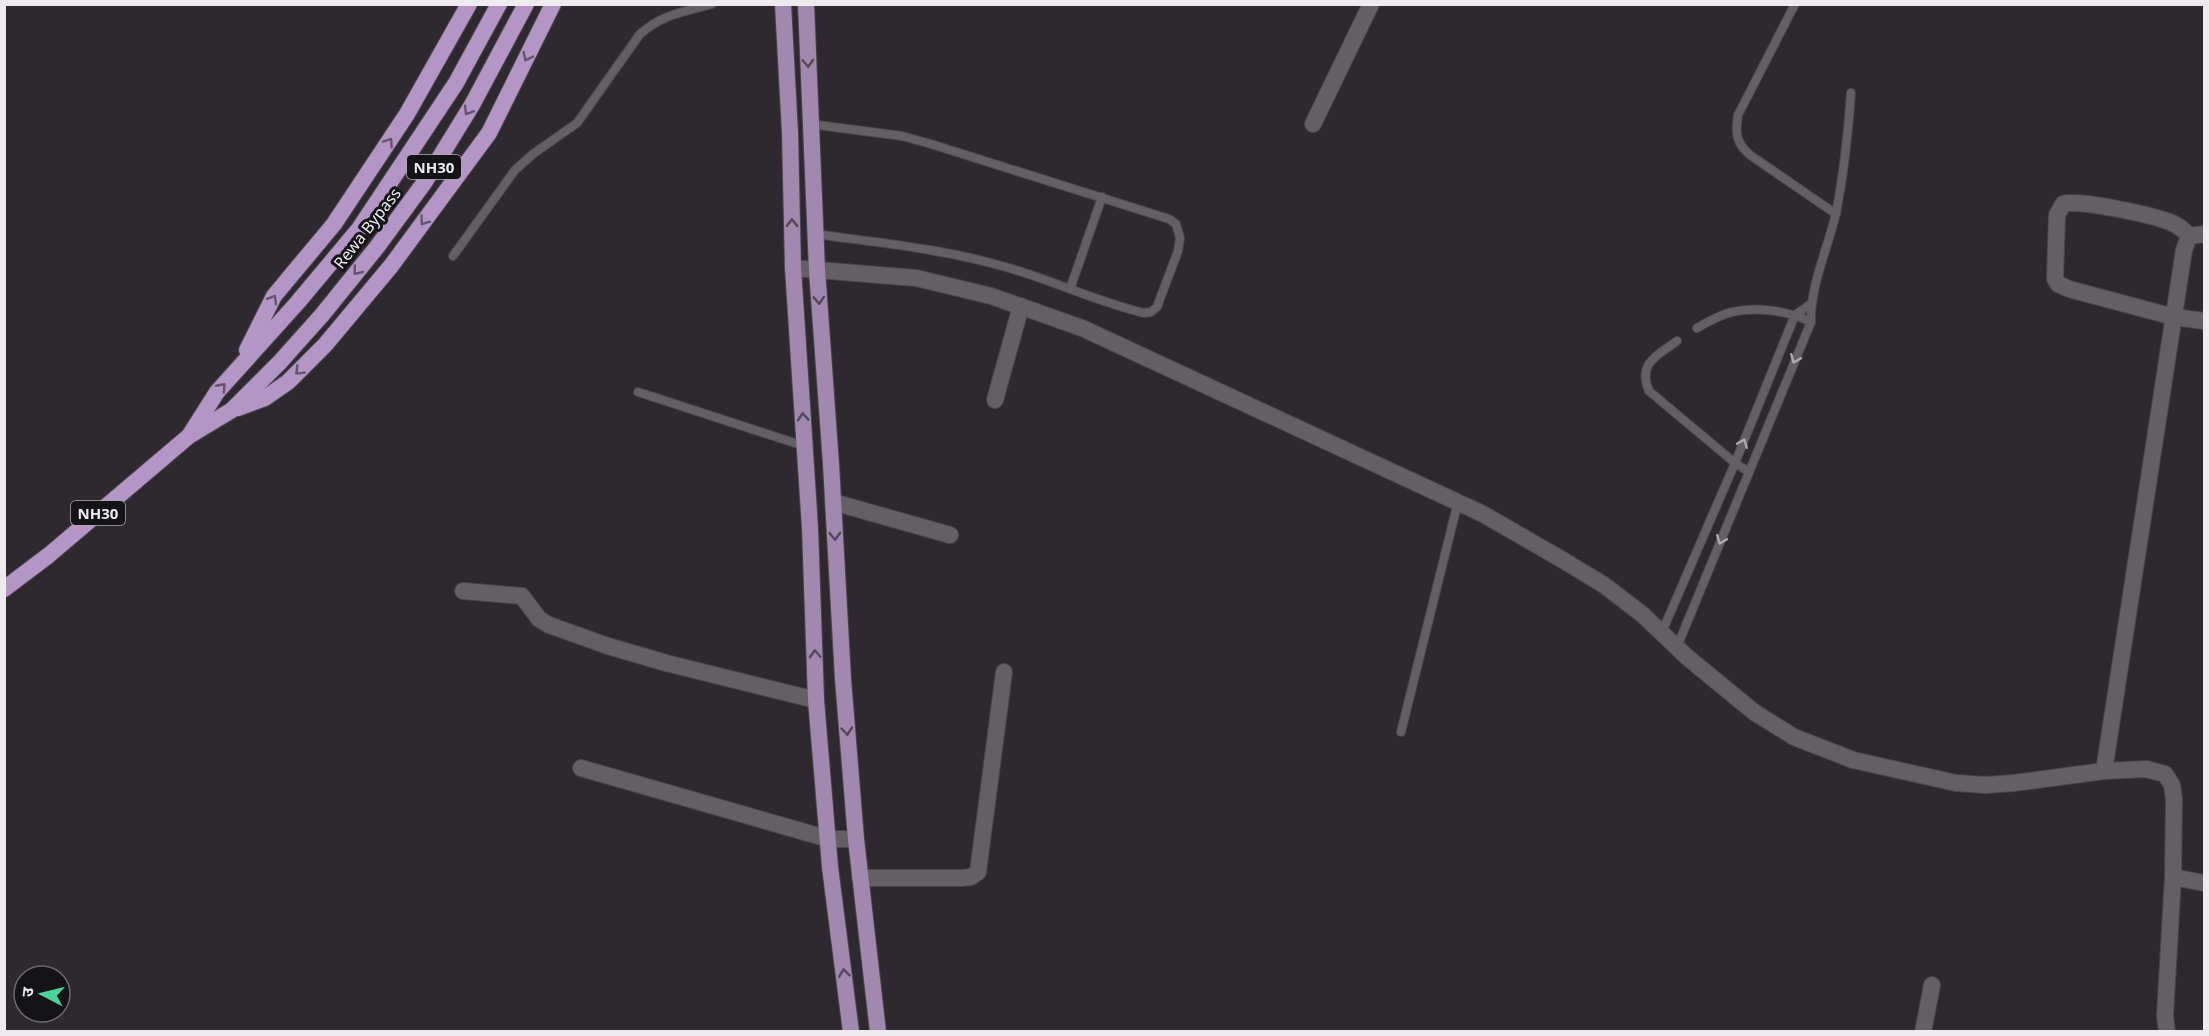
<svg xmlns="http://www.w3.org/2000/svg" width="2209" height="1036" font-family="'Noto Sans','Noto Sans Devanagari',sans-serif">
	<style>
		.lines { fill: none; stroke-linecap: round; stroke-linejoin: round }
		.service-casing { stroke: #49464b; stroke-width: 10 }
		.minor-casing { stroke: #49464b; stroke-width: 18 }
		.primary-casing { stroke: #49464b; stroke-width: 18 }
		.trunk-casing { stroke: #49464b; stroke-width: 18 }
		.service { stroke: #635f65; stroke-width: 8 }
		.minor { stroke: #635f65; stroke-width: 16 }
		.primary { stroke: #a088ae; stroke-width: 16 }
		.trunk { stroke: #b496c6; stroke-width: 16 }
		.oneway { stroke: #64546e }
		.oneway2 { stroke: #53485a }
		.oneway3 { stroke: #afacb1 }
		.labels { text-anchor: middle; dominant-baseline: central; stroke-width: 6; stroke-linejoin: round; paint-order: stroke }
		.shield { fill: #141315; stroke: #acaaae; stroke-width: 1.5 }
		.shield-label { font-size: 15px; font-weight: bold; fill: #edebef }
		.street-label { font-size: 16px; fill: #edebef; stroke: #141315 }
	</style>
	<rect width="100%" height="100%" fill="#2d292f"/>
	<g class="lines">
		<!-- service casing -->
		<g class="service-casing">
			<g id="service">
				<path d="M 1795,4 L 1738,115 C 1735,133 1736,143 1750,155 L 1836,214"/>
				<path d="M 810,124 L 902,136 L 931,144 L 1169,219 L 1176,224 L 1180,238 L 1178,251 L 1157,307 L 1151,312 L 1144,313 C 1098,302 1054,281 1009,268 C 946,249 880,243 815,234"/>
				<path d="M 453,256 L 515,170 L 533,154 L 577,123 L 640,34 C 663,14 683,12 712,4"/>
				<polyline points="1070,289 1102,197"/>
				<path d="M 1697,328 C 1708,322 1719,315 1732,312 C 1757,306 1788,311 1811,322"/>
				<path d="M 1677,341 C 1658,355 1637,363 1649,391 L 1735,463 L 1749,472"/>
				<polyline points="638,392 804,446"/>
				<polyline points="1662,632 1735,463 1795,315 1811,304"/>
				<path d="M 1677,647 L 1811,322 C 1810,286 1828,248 1836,213 C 1844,173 1848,133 1851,93"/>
				<polyline points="1401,732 1458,502"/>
			</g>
		</g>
		<!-- minor casing -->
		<g class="minor-casing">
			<g id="minor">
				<polyline points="1313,124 1371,4"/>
				<path d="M 2189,236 C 2184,230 2178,225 2170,222 C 2151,215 2080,199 2063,204 L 2057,215 L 2055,279 L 2058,284 L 2069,289 L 2174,317 L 2204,321"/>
				<polyline points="793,268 916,278 991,296 1082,328 1483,514 1561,559 1604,585 1643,615 1687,657 1754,712 1794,737 1853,760 1956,783 1986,785 2014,783 2104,771 2146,769 2165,774 2172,785 2174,800 2173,877 2165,1016 2167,1032"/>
				<polyline points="995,400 1021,306"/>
				<polyline points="833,502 950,535"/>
				<polyline points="463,591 522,596 539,619 549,625 608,646 666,663 816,700"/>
				<polyline points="581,768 829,839 856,839"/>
				<polyline points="2104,771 2184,250 2189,236 2204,234"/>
				<polyline points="2173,877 2204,883"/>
				<polyline points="860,878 962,878 971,877 978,872 1004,672"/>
				<polyline points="1923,1032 1932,985"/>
			</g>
		</g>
		<!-- primary casing -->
		<g class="primary-casing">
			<g id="primary">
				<polyline points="783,4 790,133 793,268 810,528 816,700 830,867 851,1032"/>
				<polyline points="806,4 817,270 831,464 843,679 856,839 878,1032"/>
			</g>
		</g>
		<!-- trunk casing -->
		<g class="trunk-casing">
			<g id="trunk">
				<polyline points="247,350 274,296 334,224 407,114 469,4"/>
				<polyline points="238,408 265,398 288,382 325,345 391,266 489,133 553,4"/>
				<polyline points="191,433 217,392 298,302 359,229 456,83 499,4"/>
				<polyline points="4,589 49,555 189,436 232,410 280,362 322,315 377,247 424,183 472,105 526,4"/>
			</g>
		</g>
		<!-- service -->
		<use href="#service" class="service"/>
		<!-- minor -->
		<use href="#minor" class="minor"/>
		<!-- primary -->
		<use href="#primary" class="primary"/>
		<!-- trunk -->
		<use href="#trunk" class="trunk"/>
	</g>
	<!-- one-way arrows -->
	<defs><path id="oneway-chevron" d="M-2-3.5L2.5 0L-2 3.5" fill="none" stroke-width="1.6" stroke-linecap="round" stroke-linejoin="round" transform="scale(1.5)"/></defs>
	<g class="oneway">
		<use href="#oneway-chevron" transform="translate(527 57) rotate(116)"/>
		<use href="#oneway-chevron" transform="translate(468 111) rotate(121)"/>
		<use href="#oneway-chevron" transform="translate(389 142) rotate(-56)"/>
		<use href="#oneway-chevron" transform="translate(424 221) rotate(126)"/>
		<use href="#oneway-chevron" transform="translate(357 271) rotate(129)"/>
		<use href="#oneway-chevron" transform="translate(273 299) rotate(-59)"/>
		<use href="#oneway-chevron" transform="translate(299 371) rotate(135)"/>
		<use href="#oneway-chevron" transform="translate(222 387) rotate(-48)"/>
	</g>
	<g class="oneway2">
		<use href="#oneway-chevron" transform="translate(808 63) rotate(88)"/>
		<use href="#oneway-chevron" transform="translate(792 223) rotate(-91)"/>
		<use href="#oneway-chevron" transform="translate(819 300) rotate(86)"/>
		<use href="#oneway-chevron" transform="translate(803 417) rotate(-94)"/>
		<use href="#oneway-chevron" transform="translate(835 536) rotate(87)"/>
		<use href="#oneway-chevron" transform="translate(815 654) rotate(-92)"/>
		<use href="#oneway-chevron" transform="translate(847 731) rotate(85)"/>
		<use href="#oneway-chevron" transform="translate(844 973) rotate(-97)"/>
	</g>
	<g class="oneway3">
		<use href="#oneway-chevron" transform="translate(1795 359) rotate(112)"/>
		<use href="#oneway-chevron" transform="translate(1743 443) rotate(-68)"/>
		<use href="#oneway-chevron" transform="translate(1721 540) rotate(112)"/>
	</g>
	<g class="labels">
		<!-- shield labels -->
		<g class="shield">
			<rect x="407" y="155" width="54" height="24" rx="4.5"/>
			<rect x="71" y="501" width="54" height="24" rx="4.5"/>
		</g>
		<g class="shield-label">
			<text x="434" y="167">NH30</text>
			<text x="98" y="513">NH30</text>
		</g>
		<!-- street labels -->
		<g class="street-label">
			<text transform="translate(367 228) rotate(-52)">Rewa Bypass</text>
		</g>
	</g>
	<!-- border -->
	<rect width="2209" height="1036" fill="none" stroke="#edebef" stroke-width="12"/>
	<!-- north arrow -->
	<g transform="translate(42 994) rotate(277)"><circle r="28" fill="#141315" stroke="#6b696c" stroke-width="1.5"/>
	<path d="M0-4.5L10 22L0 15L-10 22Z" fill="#49d49c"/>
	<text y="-9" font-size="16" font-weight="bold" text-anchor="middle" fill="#edebef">उ</text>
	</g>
</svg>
